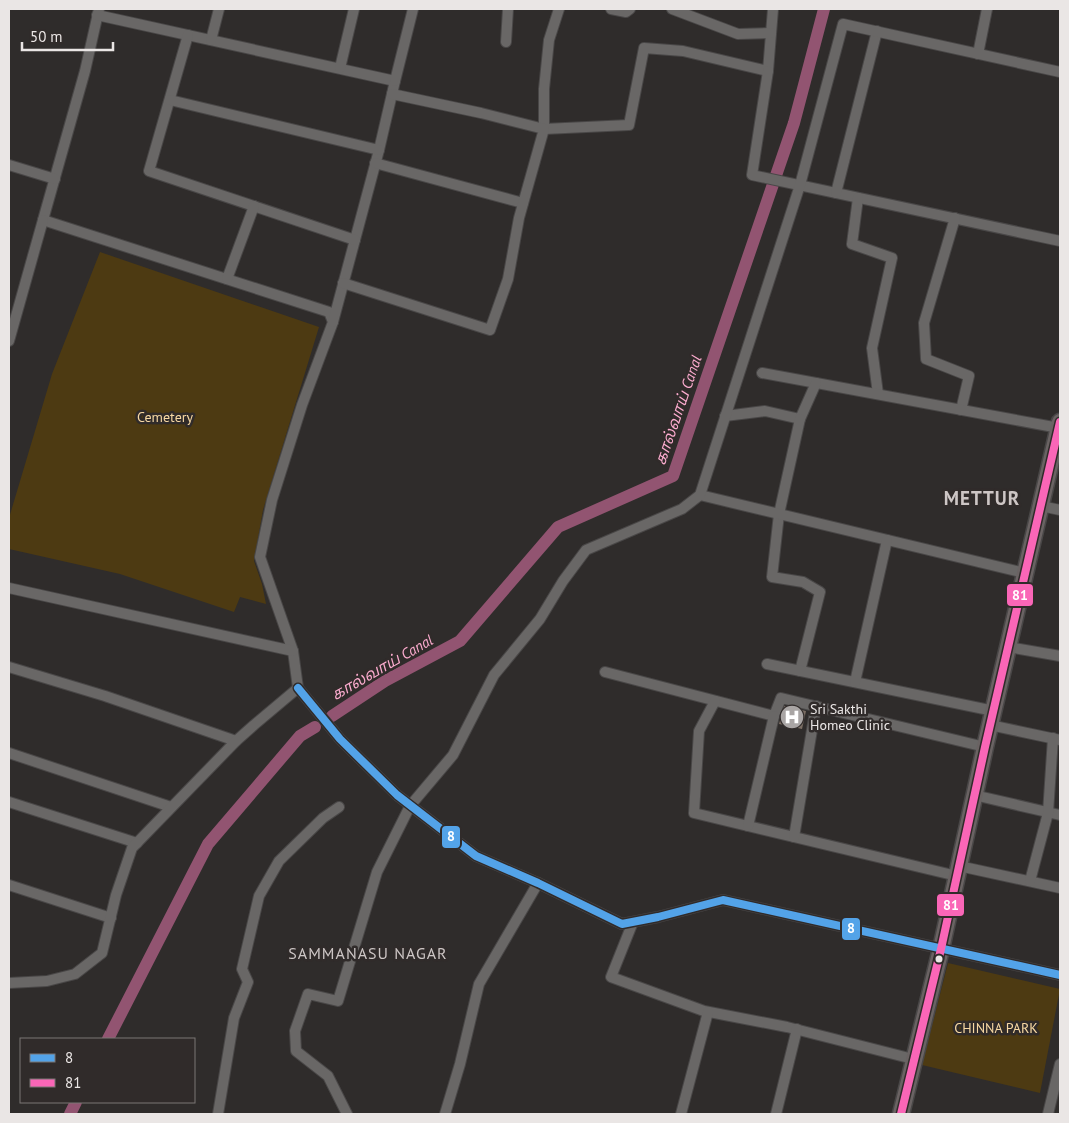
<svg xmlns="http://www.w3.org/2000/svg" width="1069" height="1123" font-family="'PT Sans','Noto Sans Tamil',sans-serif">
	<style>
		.green { fill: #4d3a12 }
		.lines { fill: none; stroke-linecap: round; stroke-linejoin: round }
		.canal { stroke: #925471; stroke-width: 12 }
		.building { fill: #7b6e64 }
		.minor-casing { stroke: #494747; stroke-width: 12 }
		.primary-casing { stroke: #494747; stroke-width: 19 }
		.minor { stroke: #696766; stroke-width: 10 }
		.primary { stroke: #6a6363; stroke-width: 16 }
		.bus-1-casing { stroke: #302b2a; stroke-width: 11 }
		.bus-2-casing { stroke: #302b2a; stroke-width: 11 }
		.bus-1 { stroke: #53a3e8; stroke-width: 8 }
		.bus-2 { stroke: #fa66b7; stroke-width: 8 }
		.bus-dot { fill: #eae6e5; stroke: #302b2a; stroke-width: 2 }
		.labels { text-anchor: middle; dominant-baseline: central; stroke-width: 5; stroke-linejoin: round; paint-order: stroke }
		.park-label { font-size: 14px; fill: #f7d8a3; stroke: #302b2a }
		.poi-label { font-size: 14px; fill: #eae6e5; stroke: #302b2a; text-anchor: start }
		.water-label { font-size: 15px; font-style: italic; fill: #fcaccf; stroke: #302b2a }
		.quarter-label { font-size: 16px; letter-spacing: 1px; fill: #cdc6c5; stroke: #302b2a }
		.district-label { font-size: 19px; font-weight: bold; letter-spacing: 1px; fill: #cdc6c5; stroke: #302b2a }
		.line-badge { stroke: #302b2a; stroke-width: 2 }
		.badge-label { font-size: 14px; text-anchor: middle; font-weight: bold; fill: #fff }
	</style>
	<rect width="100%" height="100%" fill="#2f2c2b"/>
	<!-- green -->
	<g class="green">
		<polygon points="100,252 319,327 263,510 254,561 262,584 266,604 240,597 234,612 120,574 9,549 9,518 52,374"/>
		<polygon points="948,963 1060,989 1040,1093 922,1065"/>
	</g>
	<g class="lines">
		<!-- canal -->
		<g class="canal">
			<polyline points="332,716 385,681 460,641 558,527 673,476 794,123 824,9"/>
			<polyline points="108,1039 208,844 300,736 315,727"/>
			<polyline points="70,1114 76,1102"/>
		</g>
	</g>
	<!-- building -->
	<polygon class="building" points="784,706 806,711 802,729 779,724"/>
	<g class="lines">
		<!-- minor casing -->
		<g class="minor-casing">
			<g id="minor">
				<polyline points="99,9 85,71 43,220 329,312 333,322 302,405 272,500 260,557 293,651 298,688"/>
				<polyline points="559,9 549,40 544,89 544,129 629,125 644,48 683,51 768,71 773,9"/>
				<polyline points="611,9 626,12 630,9"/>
				<polyline points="672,9 738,34 771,33"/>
				<polyline points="97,15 395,81 379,150 333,322"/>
				<polyline points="188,35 149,171 355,240"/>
				<polyline points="211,40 219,9"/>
				<polyline points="506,42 508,9"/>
				<polyline points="978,54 987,9"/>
				<polyline points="340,68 354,9"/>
				<polyline points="768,71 752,175 1060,241"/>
				<polyline points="395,81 413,9"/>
				<polyline points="170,100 379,150"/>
				<polyline points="375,163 523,203"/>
				<polyline points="9,165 55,179"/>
				<polyline points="836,193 877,31"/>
				<polyline points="858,198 852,244 892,258 872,348 878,394"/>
				<polyline points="955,218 924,323 926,359 969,376 961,410"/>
				<polyline points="227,279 254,206"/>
				<polyline points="343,283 490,330 508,279 519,218 544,129 481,113 392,94"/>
				<polyline points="9,341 43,220"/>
				<polyline points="762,373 1059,428"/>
				<polyline points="725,416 765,411 800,419 816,383"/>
				<polyline points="800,419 779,514 772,577 803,582 820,592 800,671"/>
				<polyline points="700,495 1025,573"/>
				<polyline points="1041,506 1060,510"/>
				<polyline points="9,588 293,651"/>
				<polyline points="1008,647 1060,656"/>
				<polyline points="767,664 994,711"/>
				<polyline points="9,667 105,696 236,741"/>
				<polyline points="605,672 774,716 781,698 985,747"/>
				<polyline points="855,682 887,540"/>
				<polyline points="298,688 340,739 397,795 476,856 538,883 622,924 658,917 723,900 1060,975"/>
				<polyline points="715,701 699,731 694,813 957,876"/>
				<polyline points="990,725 1060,740"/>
				<polyline points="9,753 171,807"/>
				<polyline points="974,795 1060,815"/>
				<polyline points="9,802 137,843"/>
				<polyline points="748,826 774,716"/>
				<polyline points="794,837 816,706"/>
				<polyline points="959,866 1060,888"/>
				<polyline points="1030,881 1048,813 1053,738"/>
				<polyline points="9,885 111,918"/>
				<polyline points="633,922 611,977 704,1011 787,1027 913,1059"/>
				<polyline points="9,983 47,981 75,974 102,953 116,895 132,848 236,741 254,725 298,688"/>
				<polyline points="218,1114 234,1018 248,982 242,969 259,896 279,861 323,818 339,807"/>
				<polyline points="347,1114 328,1076 296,1051 295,1031 308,994 338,1001 377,872 410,806 453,755 494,675 540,619 563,581 586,550 682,509 700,495 800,185 843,24 1060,72"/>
				<polyline points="445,1114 460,1064 479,984 538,883"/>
				<polyline points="681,1114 708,1012"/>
				<polyline points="776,1114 797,1029"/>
				<polyline points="1048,1114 1060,1064"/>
			</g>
		</g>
		<!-- primary casing -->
		<g class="primary-casing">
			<polyline id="primary" points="901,1114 941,949 985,747 1060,422"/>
		</g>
		<!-- minor -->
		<use href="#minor" class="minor"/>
		<!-- primary -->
		<use href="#primary" class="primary"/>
		<!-- bus-1 casing -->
		<g class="bus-1-casing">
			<polyline id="bus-1" points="298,688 340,739 397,795 476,856 538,883 622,924 658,917 723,900 1060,975"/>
		</g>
		<!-- bus-2 casing -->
		<g class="bus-2-casing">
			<polyline id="bus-2" points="901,1114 941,949 985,747 1060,422"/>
		</g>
		<!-- bus-1 -->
		<use href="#bus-1" class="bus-1"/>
		<!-- bus-2 -->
		<use href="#bus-2" class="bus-2"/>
	</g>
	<!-- icons -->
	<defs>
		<g id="hospital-disc" transform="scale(1.25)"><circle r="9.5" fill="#a9a5a4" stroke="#302b2a"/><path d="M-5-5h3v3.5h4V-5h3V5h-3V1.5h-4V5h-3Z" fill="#fff"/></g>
	</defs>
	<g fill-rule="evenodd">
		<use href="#hospital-disc" x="792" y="717"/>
	</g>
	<!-- markers -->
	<circle class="bus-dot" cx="939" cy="959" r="4.5"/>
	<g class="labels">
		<!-- park labels -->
		<g class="park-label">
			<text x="165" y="417">Cemetery</text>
			<text x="996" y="1028">CHINNA PARK</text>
		</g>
		<!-- poi labels -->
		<g class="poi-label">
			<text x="810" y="709">Sri Sakthi<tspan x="810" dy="16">Homeo Clinic</tspan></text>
		</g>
		<!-- water labels -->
		<g class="water-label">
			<text transform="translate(678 410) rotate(-71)">கால்வாய் Canal</text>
			<text transform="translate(382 667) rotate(-30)">கால்வாய் Canal</text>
		</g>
		<!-- quarter labels -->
		<g class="quarter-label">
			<text x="368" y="953">SAMMANASU NAGAR</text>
		</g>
		<!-- district labels -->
		<g class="district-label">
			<text x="982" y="498">METTUR</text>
		</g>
	</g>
	<g class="line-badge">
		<rect x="1006" y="583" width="28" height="24" rx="5" fill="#fa66b7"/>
		<rect x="441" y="825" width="20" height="24" rx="5" fill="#53a3e8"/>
		<rect x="936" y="893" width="29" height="24" rx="5" fill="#fa66b7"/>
		<rect x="841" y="917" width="20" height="24" rx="5" fill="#53a3e8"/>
	</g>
	<g class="badge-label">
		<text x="1020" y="600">81</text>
		<text x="451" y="841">8</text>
		<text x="951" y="910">81</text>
		<text x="851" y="933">8</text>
	</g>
	<!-- border -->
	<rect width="1069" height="1123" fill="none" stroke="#eae6e5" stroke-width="20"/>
	<!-- legend -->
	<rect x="20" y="1038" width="175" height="65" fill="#302b2a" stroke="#7a7675"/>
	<rect x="30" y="1054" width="25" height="8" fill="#53a3e8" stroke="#7a7675"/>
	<text x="65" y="1063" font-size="15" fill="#eae6e5">8</text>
	<rect x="30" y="1079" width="25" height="8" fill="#fa66b7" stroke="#7a7675"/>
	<text x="65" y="1088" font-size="15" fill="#eae6e5">81</text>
	<!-- scale -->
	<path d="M22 42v8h91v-8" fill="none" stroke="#eae6e5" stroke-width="2.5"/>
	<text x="30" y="42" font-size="15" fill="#eae6e5" stroke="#302b2a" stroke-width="4" paint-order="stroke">50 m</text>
</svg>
